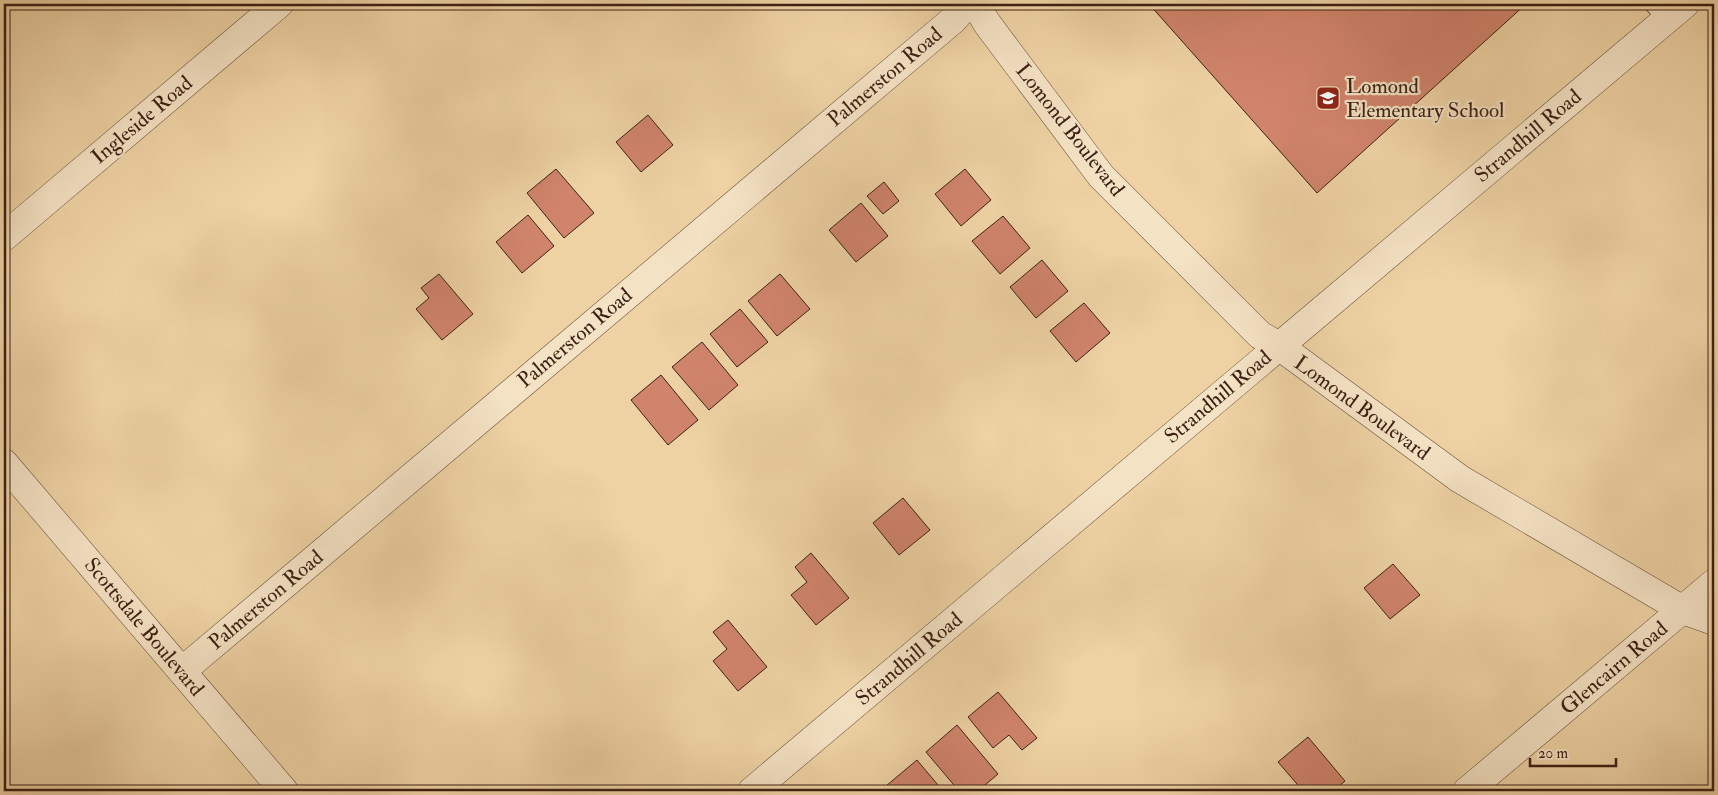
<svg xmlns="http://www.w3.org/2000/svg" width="1718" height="795" font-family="'IM FELL Double Pica',serif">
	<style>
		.building { fill: #d0846c; stroke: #3c2014 }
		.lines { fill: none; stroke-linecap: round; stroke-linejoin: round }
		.service-casing { stroke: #684c38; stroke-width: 17 }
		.minor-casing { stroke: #684c38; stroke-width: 29 }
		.service { stroke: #f4e2c4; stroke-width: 15 }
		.minor { stroke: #f4e2c4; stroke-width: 28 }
		.labels { text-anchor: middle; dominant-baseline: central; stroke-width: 4.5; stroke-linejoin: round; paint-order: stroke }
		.street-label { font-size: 21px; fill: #3c2014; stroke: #f4e2c4 }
		.poi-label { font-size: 21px; fill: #3c2014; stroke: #f4e2c4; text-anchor: start }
	</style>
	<rect width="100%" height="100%" fill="#eed2a4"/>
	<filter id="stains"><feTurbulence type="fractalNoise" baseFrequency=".004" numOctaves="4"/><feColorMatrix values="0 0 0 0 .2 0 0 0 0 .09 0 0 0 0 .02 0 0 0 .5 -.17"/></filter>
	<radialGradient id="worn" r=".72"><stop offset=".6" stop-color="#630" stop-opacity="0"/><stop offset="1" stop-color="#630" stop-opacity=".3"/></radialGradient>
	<!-- building -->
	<g class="building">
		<polygon points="1149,4 1526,4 1317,193"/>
		<polygon points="648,115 673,145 641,172 616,142"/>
		<polygon points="556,169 594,213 564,238 527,193"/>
		<polygon points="965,169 991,200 961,226 935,194"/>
		<polygon points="884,182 899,201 883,214 867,196"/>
		<polygon points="861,203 888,236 856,262 829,230"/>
		<polygon points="528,215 554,246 522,273 496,242"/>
		<polygon points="1003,216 1030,248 1000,274 972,241"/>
		<polygon points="1042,260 1068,291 1036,318 1010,287"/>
		<polygon points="439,274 473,314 442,340 416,309 429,298 421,288"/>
		<polygon points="780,274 810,309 777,336 748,301"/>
		<polygon points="1084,303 1110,333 1076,362 1050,331"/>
		<polygon points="740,309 768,342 737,367 710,334"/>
		<polygon points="702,342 738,385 709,410 672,367"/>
		<polygon points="661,375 698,420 668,445 631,400"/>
		<polygon points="903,498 930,530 899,555 873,523"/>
		<polygon points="811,553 849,598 816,625 791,595 807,582 795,567"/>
		<polygon points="1393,564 1420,595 1390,619 1364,588"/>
		<polygon points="728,620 767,667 738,691 713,661 727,649 713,632"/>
		<polygon points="998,692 1037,738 1022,750 1009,735 993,748 968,717"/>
		<polygon points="957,725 998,774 978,791 959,791 926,752"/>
		<polygon points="1308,737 1345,781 1333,791 1303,791 1278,762"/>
		<polygon points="917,760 943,791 890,791 886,786"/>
	</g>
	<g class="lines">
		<!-- service casing -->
		<g class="service-casing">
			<polyline id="service" points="1652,4 1666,20"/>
		</g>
		<!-- minor casing -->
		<g class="minor-casing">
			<g id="minor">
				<polyline points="976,4 986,22 1101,176 1260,335 1279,346 1460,479 1683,610 1714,621"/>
				<polyline points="4,237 279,4"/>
				<polyline points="4,463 284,791"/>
				<polyline points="182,671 953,20 967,4"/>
				<polyline points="752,791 1685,4"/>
				<polyline points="1467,791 1714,583"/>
			</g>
		</g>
		<!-- service -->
		<use href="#service" class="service"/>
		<!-- minor -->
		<use href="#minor" class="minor"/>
	</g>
	<!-- icons -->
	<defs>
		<g id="school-square" transform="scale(1.25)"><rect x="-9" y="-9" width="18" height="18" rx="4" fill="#8f2418" stroke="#f4e2c4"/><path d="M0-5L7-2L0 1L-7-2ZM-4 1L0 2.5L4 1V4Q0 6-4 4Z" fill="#fff"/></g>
	</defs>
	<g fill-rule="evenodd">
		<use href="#school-square" x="1328" y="98"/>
	</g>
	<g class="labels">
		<!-- street labels -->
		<g class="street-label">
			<text transform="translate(885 77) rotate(-40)">Palmerston Road</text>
			<text transform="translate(142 120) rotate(-40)">Ingleside Road</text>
			<text transform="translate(1070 130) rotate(52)">Lomond Boulevard</text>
			<text transform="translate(1528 136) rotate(-40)">Strandhill Road</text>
			<text transform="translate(575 338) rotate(-40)">Palmerston Road</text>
			<text transform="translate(1218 397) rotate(-40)">Strandhill Road</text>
			<text transform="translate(1362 408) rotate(36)">Lomond Boulevard</text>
			<text transform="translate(266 600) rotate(-40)">Palmerston Road</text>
			<text transform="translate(144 627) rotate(50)">Scottsdale Boulevard</text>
			<text transform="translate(909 659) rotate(-40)">Strandhill Road</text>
			<text transform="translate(1614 668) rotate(-40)">Glencairn Road</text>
		</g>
		<!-- poi labels -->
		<g class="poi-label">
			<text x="1346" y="86">Lomond<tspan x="1346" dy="24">Elementary School</tspan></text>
		</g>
	</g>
	<!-- margin -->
	<rect width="1718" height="795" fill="none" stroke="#eed2a4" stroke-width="20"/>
	<rect x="5" y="5" width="1708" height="785" fill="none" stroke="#3c2014" stroke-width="2.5"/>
	<rect x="10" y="10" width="1698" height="775" fill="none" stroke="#3c2014"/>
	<!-- scale -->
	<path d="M1530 758v8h86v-8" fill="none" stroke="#3c2014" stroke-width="2.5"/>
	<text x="1538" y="758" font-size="15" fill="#3c2014" stroke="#f4e2c4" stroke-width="4" paint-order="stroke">20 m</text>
	<rect width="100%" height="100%" filter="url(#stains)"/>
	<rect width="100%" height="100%" fill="url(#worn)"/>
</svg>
